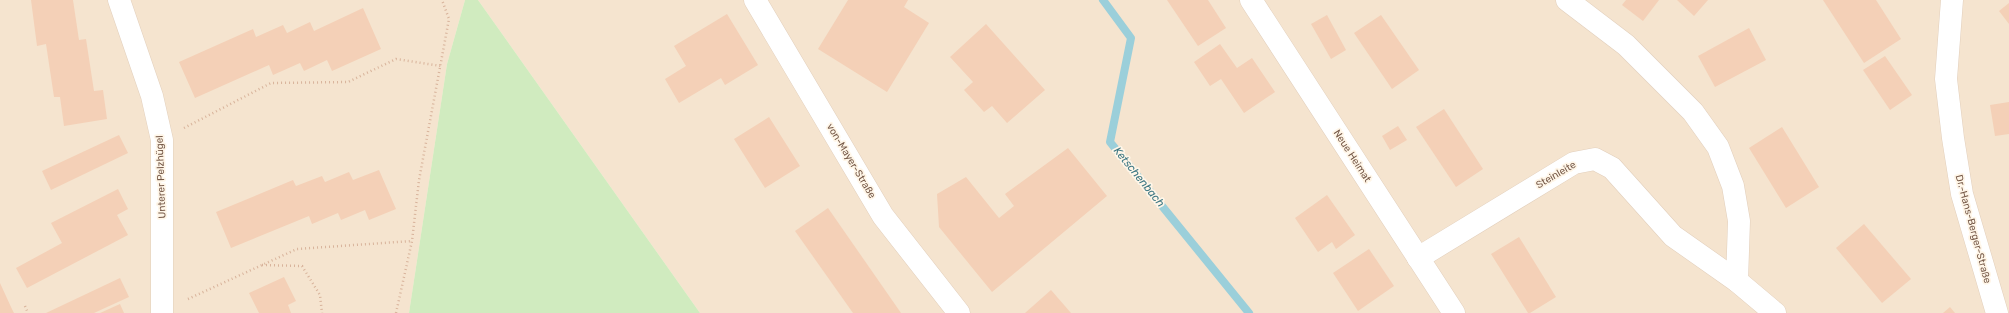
<svg xmlns="http://www.w3.org/2000/svg" width="2009" height="313" font-family="Rubik,sans-serif">
	<style>
		.residential { fill: #f5e4cf }
		.green { fill: #d0ebbf }
		.lines { fill: none; stroke-linecap: round; stroke-linejoin: round }
		.stream { stroke: #9bcfda; stroke-width: 8 }
		.building { fill: #f4d0b7 }
		.minor-casing { stroke: #e2cfbc; stroke-width: 23 }
		.path { stroke: #d8b39b; stroke-width: 2.5; stroke-dasharray: 1 3; stroke-linecap: butt }
		.minor { stroke: #fff; stroke-width: 22 }
		.labels { text-anchor: middle; dominant-baseline: central; stroke-width: 3.5; stroke-linejoin: round; paint-order: stroke }
		.street-label { font-size: 10px; fill: #755847; stroke: #fff6e8 }
		.water-label { font-size: 11px; font-style: italic; fill: #3d7783; stroke: #fff6e8 }
	</style>
	<rect width="100%" height="100%" fill="#fdf3e1"/>
	<!-- residential -->
	<g class="residential">
		<polygon points="0,0 465,0 447,64 409,313 0,313"/>
		<polygon points="478,0 2009,0 2009,313 700,313"/>
	</g>
	<!-- green -->
	<polygon class="green" points="465,0 478,0 700,313 409,313 447,64"/>
	<g class="lines">
		<!-- stream -->
		<polyline class="stream" points="1103,0 1131,38 1110,142 1249,313"/>
	</g>
	<!-- building -->
	<g class="building">
		<polygon points="31,0 73,0 79,40 86,39 94,91 103,90 107,119 64,126 60,97 54,97 46,44 37,46"/>
		<polygon points="848,0 908,0 904,7 929,23 887,92 818,49"/>
		<polygon points="1167,0 1208,0 1226,28 1198,46"/>
		<polygon points="1626,0 1659,0 1643,21 1622,5"/>
		<polygon points="1677,0 1708,0 1694,16"/>
		<polygon points="1823,0 1876,0 1901,39 1864,63"/>
		<polygon points="2009,3 2009,24 1999,11"/>
		<polygon points="363,8 381,49 332,71 327,60 304,71 300,63 273,75 269,65 195,98 179,62 253,29 256,37 283,25 287,33 310,22 314,31"/>
		<polygon points="727,14 758,65 725,85 721,78 679,103 665,79 686,66 674,46"/>
		<polygon points="1327,15 1346,50 1331,59 1311,24"/>
		<polygon points="1381,15 1419,70 1392,89 1354,33"/>
		<polygon points="986,24 1045,90 1007,123 992,106 984,112 964,90 973,82 950,57"/>
		<polygon points="1749,28 1766,60 1715,87 1698,56"/>
		<polygon points="1220,44 1237,68 1252,58 1275,92 1244,113 1221,79 1210,86 1194,62"/>
		<polygon points="1885,56 1912,95 1890,110 1863,70"/>
		<polygon points="2009,102 2009,134 1995,136 1990,105"/>
		<polygon points="1444,109 1483,169 1456,187 1416,127"/>
		<polygon points="769,117 800,166 765,188 734,139"/>
		<polygon points="1398,126 1407,140 1390,150 1382,136"/>
		<polygon points="1782,127 1819,187 1786,208 1749,148"/>
		<polygon points="119,135 128,153 51,190 42,171"/>
		<polygon points="1068,148 1107,196 992,292 939,227 937,194 966,177 999,218 1014,206 1005,194"/>
		<polygon points="379,170 396,209 369,220 365,210 341,220 338,213 312,224 309,216 231,248 216,212 293,180 296,186 322,176 325,182 349,172 353,180"/>
		<polygon points="118,189 128,209 117,215 128,235 27,288 16,268 62,243 51,223"/>
		<polygon points="1327,195 1355,235 1336,249 1332,242 1318,252 1295,218"/>
		<polygon points="828,208 901,313 853,313 795,231"/>
		<polygon points="1864,224 1911,279 1882,303 1836,248"/>
		<polygon points="1519,237 1556,297 1530,313 1528,313 1491,254"/>
		<polygon points="1369,249 1394,286 1358,311 1333,273"/>
		<polygon points="284,277 296,301 288,305 291,313 259,313 249,293"/>
		<polygon points="120,278 129,297 94,313 46,313"/>
		<polygon points="0,283 11,307 14,313 0,313"/>
		<polygon points="1051,290 1071,313 1025,313"/>
		<polygon points="120,304 124,313 100,313"/>
		<polygon points="1950,307 1955,313 1943,313"/>
	</g>
	<g class="lines">
		<!-- minor casing -->
		<g class="minor-casing">
			<g id="minor">
				<polyline points="119,0 152,96 162,140 162,313"/>
				<polyline points="755,0 883,216 959,313"/>
				<polyline points="1251,0 1454,313"/>
				<polyline points="1567,0 1626,45 1693,112 1718,147 1733,186 1739,221 1737,281"/>
				<polyline points="1952,0 1946,79 1953,138 1962,194 1997,313"/>
				<polyline points="1418,258 1574,163 1595,159 1612,168 1673,236 1737,281 1775,313"/>
			</g>
		</g>
		<!-- path -->
		<g class="path">
			<polyline points="184,128 271,83 348,82 396,59 441,66"/>
			<polyline points="262,265 302,266 320,295 322,313"/>
			<polyline points="188,299 297,249 412,241"/>
			<polyline points="25,306 28,313"/>
			<polyline points="396,313 412,241 419,180 449,19 442,0"/>
		</g>
		<!-- minor -->
		<use href="#minor" class="minor"/>
	</g>
	<g class="labels">
		<!-- street labels -->
		<g class="street-label">
			<text transform="translate(1352 156) rotate(57)">Neue Heimat</text>
			<text transform="translate(851 161) rotate(59)">von-Mayer-Straße</text>
			<text transform="translate(1556 175) rotate(-30)">Steinleite</text>
			<text transform="translate(161 177) rotate(-92)">Unterer Pelzhügel</text>
			<text transform="translate(1973 229) rotate(75)">Dr.-Hans-Berger-Straße</text>
		</g>
		<!-- water labels -->
		<g class="water-label">
			<text transform="translate(1139 177) rotate(51)">Ketschenbach</text>
		</g>
	</g>
</svg>
